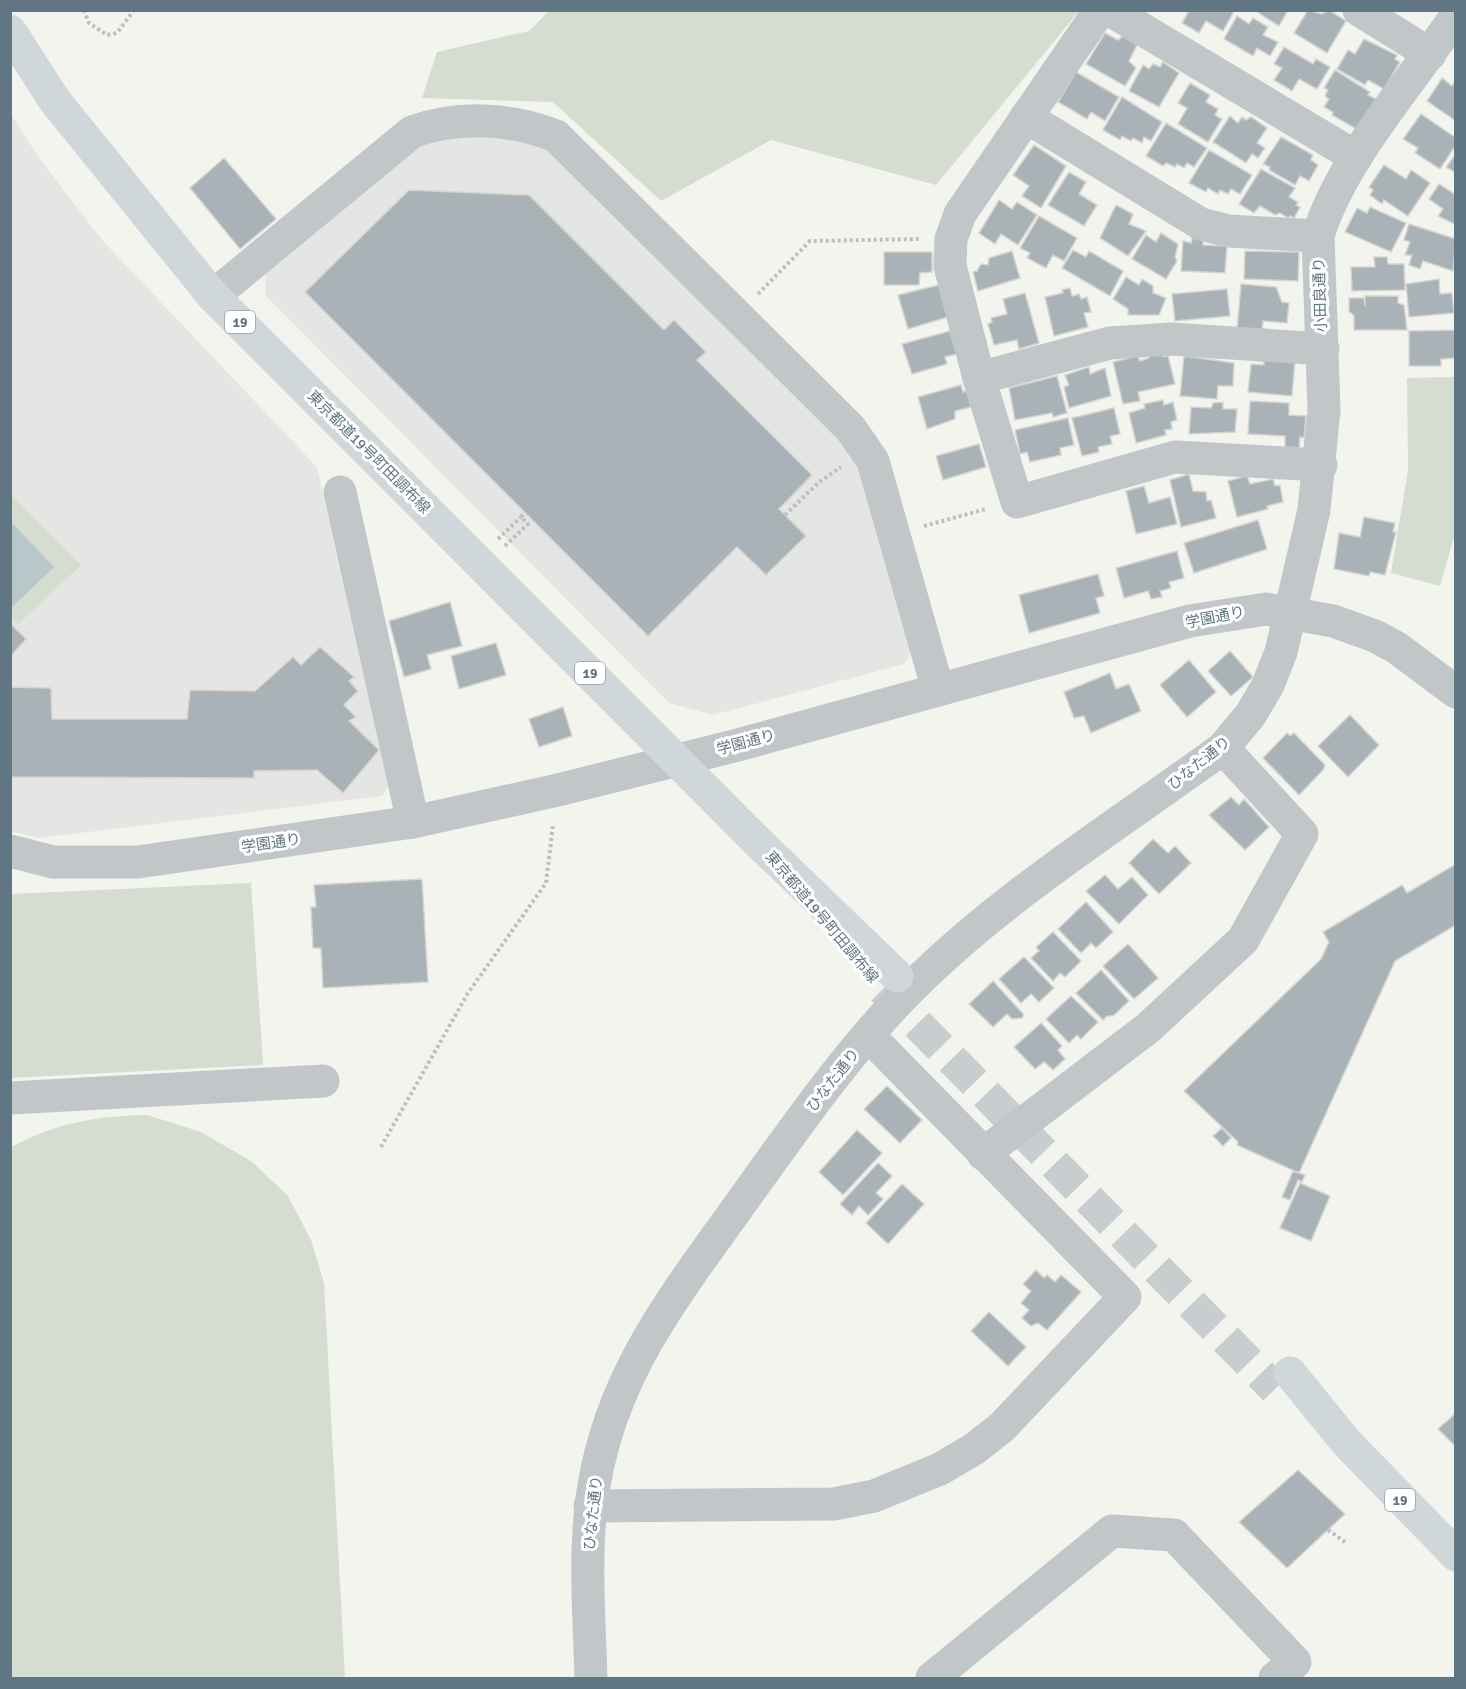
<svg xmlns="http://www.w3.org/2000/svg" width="1466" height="1689" font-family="Signika,'Noto Sans JP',sans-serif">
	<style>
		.built { fill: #e5e5e3 }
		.green { fill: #d5dcd0 }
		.water { fill: #b7c7ca }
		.building { fill: #a9b3b7; stroke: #d5d5d2; stroke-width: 1.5 }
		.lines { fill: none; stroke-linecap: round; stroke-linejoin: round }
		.major-tunnel { stroke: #c8cecf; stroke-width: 33; stroke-dasharray: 33 16; stroke-linecap: butt }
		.path { stroke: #bcbfc1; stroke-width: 4; stroke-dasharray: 3 3; stroke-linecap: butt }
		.minor { stroke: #c1c6c8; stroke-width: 33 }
		.major { stroke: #d0d7da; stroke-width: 33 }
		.labels { text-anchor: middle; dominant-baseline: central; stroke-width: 6; stroke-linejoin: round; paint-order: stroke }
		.shield { fill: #fff; stroke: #90a0a8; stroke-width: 1.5 }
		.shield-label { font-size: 14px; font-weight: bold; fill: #607783 }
		.street-label { font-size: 15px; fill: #607783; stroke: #fff }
	</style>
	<rect width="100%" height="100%" fill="#f4f4ef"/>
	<!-- built -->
	<g class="built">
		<polygon points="10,113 40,159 103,241 317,467 389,785 382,796 39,838 11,831"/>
		<polygon points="455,134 529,141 553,153 837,433 861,473 911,653 904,664 713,715 669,703 265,295 266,272 421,144"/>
	</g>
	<!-- green -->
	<g class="green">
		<polygon points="549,11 549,10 1079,11 936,185 771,140 661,201 553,102 422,98 437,52 529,31"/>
		<polygon points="1455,377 1455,533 1440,586 1391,573 1408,470 1407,378"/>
		<polygon points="10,494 81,565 18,624 11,616"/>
		<polygon points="251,883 263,1065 11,1078 11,894"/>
		<path d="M 147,1115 L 201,1132 L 251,1161 L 288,1196 L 311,1240 L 324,1283 L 345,1678 L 11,1678 L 11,1147 C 57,1123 95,1116 147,1115 Z"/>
	</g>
	<!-- water -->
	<polygon class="water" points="10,521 54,567 13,606 10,603"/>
	<!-- building -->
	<g class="building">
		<polygon points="1184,10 1234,10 1234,11 1223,31 1206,21 1199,33 1182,23 1188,13"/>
		<polygon points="1254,10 1288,10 1279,26"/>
		<polygon points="1308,10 1322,14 1329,10 1346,21 1327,53 1294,33"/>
		<polygon points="1237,16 1249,24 1253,18 1268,27 1263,35 1278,42 1270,56 1257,48 1253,56 1224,39"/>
		<polygon points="1105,33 1118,40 1123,36 1137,45 1129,61 1136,68 1125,86 1086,64"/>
		<polygon points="1364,39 1397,55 1395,59 1400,62 1384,89 1368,80 1365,85 1337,69 1348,50 1355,54"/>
		<polygon points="1284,47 1313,64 1316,59 1330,67 1317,89 1299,79 1292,91 1274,80 1282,68 1274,64"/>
		<polygon points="1163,62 1179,73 1159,107 1129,91 1143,65 1149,69 1153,64 1160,67"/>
		<polygon points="1335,70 1370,92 1368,95 1376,99 1358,130 1332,115 1333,112 1324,107 1329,99 1325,96 1328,90 1324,88"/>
		<polygon points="1076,72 1119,97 1105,121 1091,112 1087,119 1058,102"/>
		<polygon points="1442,78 1452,86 1456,81 1456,121 1427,101"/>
		<polygon points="1190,83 1210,95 1206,102 1218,109 1215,115 1222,119 1208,142 1178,124 1187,108 1178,103"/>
		<polygon points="1122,97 1162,122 1151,141 1144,137 1142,143 1133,138 1131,141 1122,136 1120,140 1103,130"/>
		<polygon points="1421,114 1456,138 1456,145 1440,169 1415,153 1418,148 1403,139"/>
		<polygon points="1230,116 1238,123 1242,117 1246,120 1251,117 1267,128 1257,143 1265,148 1258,158 1252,154 1246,163 1213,142"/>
		<polygon points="1166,123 1207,148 1194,167 1187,163 1184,168 1177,164 1175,167 1166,163 1163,166 1146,156"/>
		<polygon points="1281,137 1313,155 1311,160 1318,165 1309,181 1300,176 1295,185 1269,170 1270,167 1263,164"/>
		<polygon points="1034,145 1066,166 1041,208 1022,196 1029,186 1013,175"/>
		<polygon points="1209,150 1252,175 1240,194 1231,189 1228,194 1220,190 1218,194 1208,188 1206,192 1189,183"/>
		<polygon points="1456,154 1456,173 1446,167"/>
		<polygon points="224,158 276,219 240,249 190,188"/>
		<polygon points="1384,165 1406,179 1411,170 1430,183 1408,216 1384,200 1382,204 1370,195 1373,190 1369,187"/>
		<polygon points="1261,169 1295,188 1289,197 1298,202 1296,205 1300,207 1294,218 1290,216 1288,218 1280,213 1275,215 1260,206 1254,213 1239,204"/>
		<polygon points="1069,172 1086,182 1079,194 1097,205 1084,226 1048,205"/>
		<polygon points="1439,184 1456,195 1456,225 1438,216 1443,209 1429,199"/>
		<polygon points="409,190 529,195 664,330 674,320 706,352 697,360 812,475 779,509 806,536 766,575 737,547 648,636 305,292"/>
		<polygon points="999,200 1012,209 1017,202 1037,215 1018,245 1001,234 995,244 979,233"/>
		<polygon points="1116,205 1133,214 1129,224 1146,231 1128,256 1100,238"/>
		<polygon points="1370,207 1406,223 1391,252 1345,232 1357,208 1367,213"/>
		<polygon points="1039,216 1077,238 1064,261 1053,255 1046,268 1027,258 1030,253 1020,248"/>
		<polygon points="1409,224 1456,239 1453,271 1423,261 1420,269 1409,265 1412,255 1405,255 1410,242 1404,240"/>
		<polygon points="1161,233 1178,244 1175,257 1177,261 1166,279 1132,259 1146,235 1156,242"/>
		<polygon points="1193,235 1203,238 1203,245 1227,246 1225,273 1181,271 1183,241 1191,243"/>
		<polygon points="1073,250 1086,257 1089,251 1123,271 1110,296 1062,268"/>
		<polygon points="1012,251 1020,278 978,291 973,272 977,271 981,264 988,265 989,258"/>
		<polygon points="1245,251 1299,252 1298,281 1244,279"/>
		<polygon points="884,252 932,252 932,272 920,273 919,285 884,285"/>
		<polygon points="1374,257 1387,257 1388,264 1404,264 1405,290 1352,291 1351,267 1375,267"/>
		<polygon points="1126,277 1139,285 1142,279 1153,286 1153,293 1166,298 1159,315 1128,315 1128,309 1113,299"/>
		<polygon points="1439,279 1440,294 1452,293 1454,313 1409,317 1406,284"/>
		<polygon points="1241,284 1276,287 1282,302 1289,303 1287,323 1263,321 1262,332 1237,330"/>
		<polygon points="939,285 948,317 908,329 898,295"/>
		<polygon points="1070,288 1072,296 1079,294 1081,299 1087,297 1091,312 1084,313 1088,327 1054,336 1045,297 1063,293 1062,290"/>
		<polygon points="1227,289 1230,316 1175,321 1172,294"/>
		<polygon points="1025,293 1039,343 1019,349 1017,340 994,345 988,324 992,322 991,318 1007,314 1003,299"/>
		<polygon points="1365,296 1398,296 1398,303 1404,305 1407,330 1354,330 1354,316 1349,311 1349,298 1364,298 1365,306"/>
		<polygon points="1456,330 1456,358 1441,359 1441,366 1409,366 1409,331"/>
		<polygon points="950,331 957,354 945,357 947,364 912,374 902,344"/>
		<polygon points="1160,350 1163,357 1168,356 1175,384 1138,392 1140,401 1123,404 1113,362 1137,356 1140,361 1149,358 1148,352"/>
		<polygon points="1184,356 1234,363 1233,386 1218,386 1217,399 1180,396"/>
		<polygon points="1263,357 1295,361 1292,396 1248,392 1251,364 1264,365"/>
		<polygon points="1089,367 1090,374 1105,368 1111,396 1069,408 1064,387 1069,385 1065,375"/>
		<polygon points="1057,376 1067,413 1053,417 1052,413 1015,420 1009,388"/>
		<polygon points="961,385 963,392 967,391 971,407 955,411 955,419 927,429 918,397"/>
		<polygon points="1163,400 1164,405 1173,402 1177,420 1171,422 1172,429 1165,430 1166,435 1136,443 1129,413 1145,408 1144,404"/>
		<polygon points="1250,401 1289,403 1289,415 1306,416 1304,438 1300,437 1299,448 1285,447 1285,436 1248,434"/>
		<polygon points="1223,402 1223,409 1237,409 1235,432 1189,434 1191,407 1211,408 1213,403"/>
		<polygon points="1114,408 1120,434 1110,436 1112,444 1098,447 1099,452 1082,456 1072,418"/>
		<polygon points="1068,418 1074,445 1060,448 1061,455 1030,462 1027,452 1020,454 1015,430"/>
		<polygon points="979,444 986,467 943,480 936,456"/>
		<polygon points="1189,474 1193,491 1206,492 1207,501 1211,500 1216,518 1181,527 1170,480"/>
		<polygon points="1247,476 1250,484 1273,479 1275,486 1280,485 1283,502 1267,506 1268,509 1237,517 1228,481"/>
		<polygon points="1144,486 1149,503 1170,497 1177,524 1136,534 1126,491"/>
		<polygon points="1364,517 1395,523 1393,532 1396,532 1385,575 1370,572 1369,576 1334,569 1339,533 1360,537"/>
		<polygon points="1258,520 1267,549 1194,573 1184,543"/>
		<polygon points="1177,551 1184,578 1169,582 1171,588 1160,591 1162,597 1151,599 1148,591 1124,598 1116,568"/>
		<polygon points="1098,574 1104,596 1096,598 1100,613 1029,633 1019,595"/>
		<polygon points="450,602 462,646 427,655 431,669 404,677 389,621"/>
		<polygon points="10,623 26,639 10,657"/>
		<polygon points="496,643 506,675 459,689 451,656"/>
		<polygon points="320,647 354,677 349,681 358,691 344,705 356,717 349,721 379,750 343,793 317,770 254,771 254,778 10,777 10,687 51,688 52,719 187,719 190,690 255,691 293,657 301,665"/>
		<polygon points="1230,651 1253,677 1231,696 1208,671"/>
		<polygon points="1189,660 1216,692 1187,717 1160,685"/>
		<polygon points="1110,673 1116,689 1129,684 1141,711 1091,733 1084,716 1074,718 1064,692"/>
		<polygon points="563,707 572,736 539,747 529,719"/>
		<polygon points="1350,715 1379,745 1348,777 1318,746"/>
		<polygon points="1287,733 1290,736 1294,733 1325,765 1323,770 1299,795 1263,758"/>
		<polygon points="1231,797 1239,805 1244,799 1269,827 1245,850 1209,815"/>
		<polygon points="1153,839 1168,853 1175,846 1191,863 1159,894 1129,863"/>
		<polygon points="1456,864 1456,925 1395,961 1299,1173 1237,1145 1238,1142 1184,1091 1321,959 1329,942 1323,932 1402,885 1407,893"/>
		<polygon points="1105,875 1118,889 1132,877 1148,895 1119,924 1086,891"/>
		<polygon points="422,879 428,982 323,988 321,948 313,948 311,907 316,907 314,885"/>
		<polygon points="1086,902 1113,932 1096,948 1091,943 1081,953 1058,929"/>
		<polygon points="1053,932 1081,961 1065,977 1060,973 1053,981 1031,958 1039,951 1036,947"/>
		<polygon points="1128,944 1158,978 1134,999 1103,966"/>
		<polygon points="1024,957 1054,988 1039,1002 1031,994 1021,1003 999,979"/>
		<polygon points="1101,970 1129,1001 1113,1016 1107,1016 1103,1020 1076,993"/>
		<polygon points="993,981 1024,1015 1022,1018 1012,1019 1007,1014 993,1027 969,1004"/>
		<polygon points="1071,996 1098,1022 1081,1039 1077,1035 1069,1043 1046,1019"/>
		<polygon points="1041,1023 1062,1046 1058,1050 1065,1059 1053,1070 1044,1062 1035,1069 1014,1047"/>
		<polygon points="887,1086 922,1120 900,1143 864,1109"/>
		<polygon points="1222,1128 1231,1138 1223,1146 1213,1136"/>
		<polygon points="857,1130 882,1153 843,1195 819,1172"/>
		<polygon points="878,1163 892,1176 876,1193 883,1199 868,1215 859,1206 852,1215 840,1204"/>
		<polygon points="1293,1171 1305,1175 1302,1182 1298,1180 1290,1200 1282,1197"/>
		<polygon points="1300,1183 1330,1196 1311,1241 1280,1228"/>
		<polygon points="902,1184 924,1204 888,1244 866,1223"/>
		<polygon points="1036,1270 1044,1278 1047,1275 1055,1282 1061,1275 1081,1292 1047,1330 1038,1323 1031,1326 1022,1318 1029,1310 1021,1303 1031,1291 1023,1284"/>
		<polygon points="989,1312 1026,1347 1008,1366 971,1331"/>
		<polygon points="1456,1413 1456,1447 1438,1429"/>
		<polygon points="1298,1470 1345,1514 1287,1568 1239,1522"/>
	</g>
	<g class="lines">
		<!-- major-tunnel -->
		<polyline class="major-tunnel" points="883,989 1275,1389"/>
		<!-- path -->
		<g class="path">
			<polyline points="84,10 89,23 107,35 117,33 134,10"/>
			<polyline points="758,294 810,241 920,239"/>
			<polyline points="785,515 818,483 841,467"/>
			<polyline points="924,526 986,509"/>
			<polyline points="498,539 521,517"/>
			<polyline points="505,546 528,524 521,517 525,512"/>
			<polyline points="381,1147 468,993 546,883 553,824"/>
			<polyline points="1328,1530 1345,1542"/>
		</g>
		<!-- minor -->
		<g class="minor">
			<polyline points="1100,10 960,214 951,239 950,266 979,378 1017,502 1175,457 1321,465"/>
			<polyline points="1110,10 1356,157"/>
			<polyline points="1359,10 1430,54"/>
			<polyline points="1026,117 1201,224 1229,231 1318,236"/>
			<path d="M 213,296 L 412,132 C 457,115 511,118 556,136 L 851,429 L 873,461 L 938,690"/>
			<polyline points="979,378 1110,343 1171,339 1323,349"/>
			<polyline points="340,492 413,822"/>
			<polyline points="10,851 53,862 138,862 413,822 558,790 738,745 1190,621 1266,609 1333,621 1375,636 1397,648 1456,692"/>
			<polyline points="10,1098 323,1081"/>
			<polyline points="983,1154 1148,1028 1243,940 1302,834 1223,748"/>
			<polyline points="590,1506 834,1504 874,1496 940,1469 974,1449 1002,1427 1125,1297 869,1036"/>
			<path d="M 591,1678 C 589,1608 582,1535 598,1465 C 619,1369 672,1299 728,1221 C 786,1141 842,1057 912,987 C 1003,896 1119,824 1223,748 L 1251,714 L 1268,685 L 1281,652 L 1314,510 L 1324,410 L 1318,236 C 1340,162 1411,82 1456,16"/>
			<polyline points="932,1678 1112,1531 1174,1535 1295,1662 1275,1678"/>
		</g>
		<!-- major -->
		<g class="major">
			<polyline points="10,31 55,101 213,296 760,844 897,976"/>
			<polyline points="1290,1373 1347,1443 1456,1555"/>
		</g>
	</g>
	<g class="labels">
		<!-- shield labels -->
		<g class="shield">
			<rect x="225" y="311" width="30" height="22" rx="4.5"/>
			<rect x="575" y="662" width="30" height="22" rx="4.5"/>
			<rect x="1385" y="1489" width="30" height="22" rx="4.5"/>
		</g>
		<g class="shield-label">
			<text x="240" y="322">19</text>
			<text x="590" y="673">19</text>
			<text x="1400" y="1500">19</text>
		</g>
		<!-- street labels -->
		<g class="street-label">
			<text transform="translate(1320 295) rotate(-92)">小田良通り</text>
			<text transform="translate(369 452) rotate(45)">東京都道19号町田調布線</text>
			<text transform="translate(1215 617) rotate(-11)">学園通り</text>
			<text transform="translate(746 742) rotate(-15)">学園通り</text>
			<text transform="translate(1199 763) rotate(-39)">ひなた通り</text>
			<text transform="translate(271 843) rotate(-8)">学園通り</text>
			<text transform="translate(822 917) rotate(50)">東京都道19号町田調布線</text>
			<text transform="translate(833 1080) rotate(-52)">ひなた通り</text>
			<text transform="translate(593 1513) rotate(-84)">ひなた通り</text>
		</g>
	</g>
	<!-- border -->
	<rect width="1466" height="1689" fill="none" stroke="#607783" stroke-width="24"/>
</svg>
